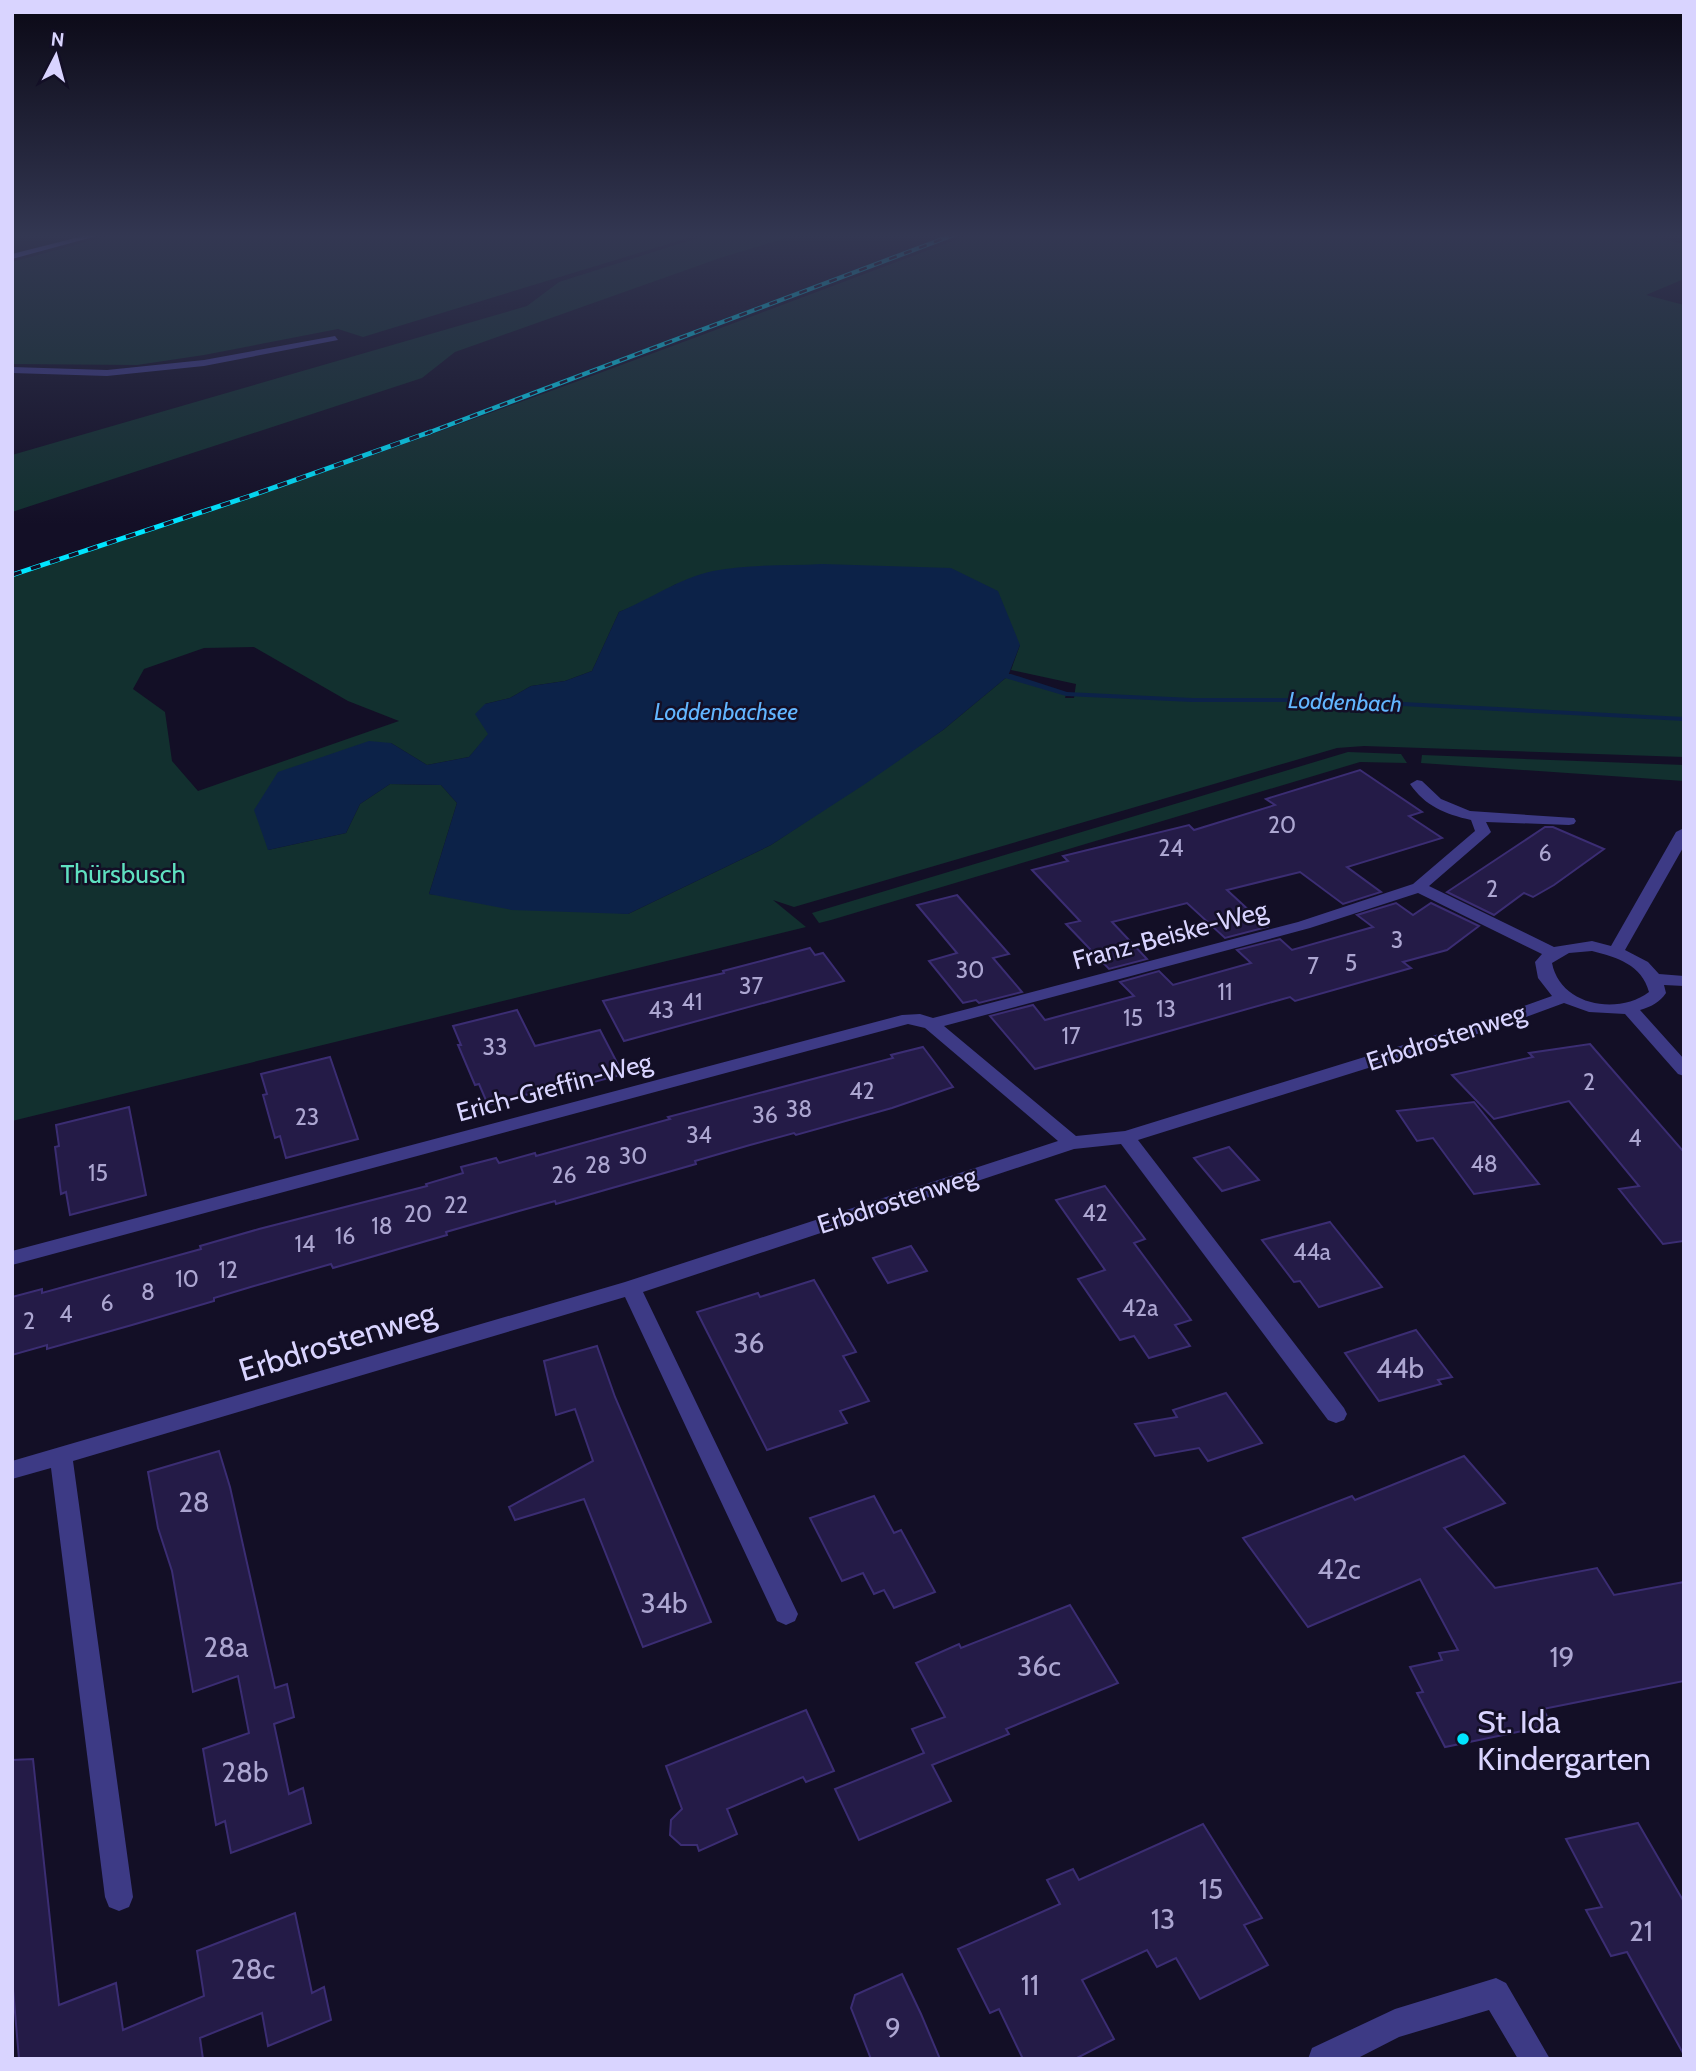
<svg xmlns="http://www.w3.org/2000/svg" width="1696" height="2071" font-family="Cabin,sans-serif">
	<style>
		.green { fill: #12302f; fill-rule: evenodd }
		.water { fill: #0c2248 }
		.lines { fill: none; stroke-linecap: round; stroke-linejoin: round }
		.stream { fill: #0c2248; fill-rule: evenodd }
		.building { fill: #241b47; stroke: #3b2d73; stroke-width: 2 }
		.lane { fill: #3d3a85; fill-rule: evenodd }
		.street { fill: #3d3a85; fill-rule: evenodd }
		.secondary { fill: #6f6bff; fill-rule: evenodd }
		.rail-far1-casing { stroke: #00e5ff; stroke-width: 4.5 }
		.rail-casing { stroke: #00e5ff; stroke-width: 5 }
		.rail-far1 { stroke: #130f26; stroke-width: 2.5; stroke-dasharray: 8; stroke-linecap: butt }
		.rail { stroke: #130f26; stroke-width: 3.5; stroke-dasharray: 10; stroke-linecap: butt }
		.poi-dot { fill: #00e5ff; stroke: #130f26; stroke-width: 2.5 }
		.labels { text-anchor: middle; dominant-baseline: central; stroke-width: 5; stroke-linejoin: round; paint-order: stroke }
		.far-water-label { font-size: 23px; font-style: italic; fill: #62b6ff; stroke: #130f26 }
		.number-label { font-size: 23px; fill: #aca6d1 }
		.park-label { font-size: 26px; fill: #5fe0c0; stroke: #130f26 }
		.street-label { font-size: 26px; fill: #d9d4ff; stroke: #130f26 }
		.near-number-label { font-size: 28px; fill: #aca6d1 }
		.near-street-label { font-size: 32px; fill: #d9d4ff; stroke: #130f26 }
		.near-poi-label { font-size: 32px; fill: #d9d4ff; stroke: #130f26; text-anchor: start }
	</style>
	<rect width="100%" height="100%" fill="#130f26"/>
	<!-- green -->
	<g class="green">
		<polygon points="115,234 701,234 363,337 338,329 204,355 137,365 12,364 12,262"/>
		<polygon points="710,234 799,234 720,258 455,352 422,378 12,512 12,455 527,306 559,282"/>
		<path d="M 971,234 L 1645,234 L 1684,244 L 1684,279 L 1646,295 L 1684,305 L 1684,757 L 1364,746 L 1337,748 L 794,907 L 773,900 L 806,927 L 12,1121 L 12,576 C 336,475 653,353 971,234 ZM 676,584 L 1020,645 L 1011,670 L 1076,684 L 1074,698 L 1065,698 L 1066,694 L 1008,676 L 943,730 L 771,845 L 628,914 L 429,894 L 457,803 L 441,785 L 390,784 L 360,804 L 346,833 L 268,850 L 391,743 L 427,765 L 469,757 L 489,734 L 485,704 L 510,698 L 531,686 L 565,681 L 592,671 L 619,612 L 649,600 ZM 254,647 L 348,701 L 399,721 L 198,791 L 172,761 L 165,712 L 133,689 L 144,669 L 204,648 Z"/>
		<polygon points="1348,752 1401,754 1407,763 1360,762 831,920 819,923 812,913"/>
		<polygon points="1422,755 1684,765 1684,781 1421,763"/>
	</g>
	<!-- water -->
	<path class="water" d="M 822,564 L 951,568 L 998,591 L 1020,645 L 1008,676 L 943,730 L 865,784 L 771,845 L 628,914 L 512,910 L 429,894 L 457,803 L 441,785 L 390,784 L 360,804 L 346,833 L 268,850 L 254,810 L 278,772 L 369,741 L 391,743 L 427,765 L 469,757 L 488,734 L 475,714 L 485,704 L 510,698 L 531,686 L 565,681 L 592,671 L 619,612 C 650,599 680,578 713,571 C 748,564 787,566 822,564 Z"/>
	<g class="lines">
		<!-- stream -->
		<polygon class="stream" points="1005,674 1011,674 1067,692 1192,698 1327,698 1684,717 1684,721 1327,702 1192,702 1066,696 1005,678"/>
	</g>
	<!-- building -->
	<g class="building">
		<polygon points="1360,770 1422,812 1409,816 1442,838 1347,867 1381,892 1343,904 1300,872 1227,890 1267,927 1225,938 1187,903 1112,922 1147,959 1109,969 1066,924 1080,921 1032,870 1068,861 1063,856 1189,825 1194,830 1275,805 1266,799"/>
		<polygon points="1545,827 1553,827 1604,849 1554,885 1533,897 1524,893 1494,915 1447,892"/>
		<polygon points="957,895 1009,954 993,958 1022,992 979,1003 976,1000 963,1003 929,961 957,953 917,905"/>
		<polygon points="1396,903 1413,915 1431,903 1479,926 1447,950 1403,962 1411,968 1295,1001 1290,997 1035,1069 990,1016 1033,1005 1045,1020 1134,996 1120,982 1159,971 1173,985 1251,963 1237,950 1280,939 1292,950 1373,927 1357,915"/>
		<polygon points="810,948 815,955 823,953 844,981 624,1041 603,1001 724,973 723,971"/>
		<polygon points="517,1010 535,1046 600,1030 623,1074 590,1083 588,1078 488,1105 479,1084 475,1085 458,1045 461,1045 453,1026"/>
		<polygon points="1590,1044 1684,1152 1684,1241 1663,1244 1619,1189 1639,1186 1569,1101 1494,1119 1452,1075 1533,1057 1529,1053"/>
		<polygon points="923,1047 953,1087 892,1108 796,1135 794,1133 750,1145 695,1161 696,1164 556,1204 555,1201 519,1211 446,1232 447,1235 333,1268 331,1264 254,1286 214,1298 214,1301 132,1325 47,1349 47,1345 12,1355 12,1297 42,1289 42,1293 201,1249 200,1246 259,1229 427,1186 426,1184 463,1173 461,1167 496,1158 499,1163 535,1153 536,1156 670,1119 668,1117 893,1058 891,1055"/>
		<polygon points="330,1057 358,1139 286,1158 280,1136 275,1138 263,1095 267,1094 261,1074"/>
		<polygon points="1474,1102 1539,1184 1474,1194 1433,1138 1417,1141 1397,1111"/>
		<polygon points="129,1107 146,1195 70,1215 66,1192 61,1194 55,1147 59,1146 56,1125"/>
		<polygon points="1229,1147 1259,1180 1222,1191 1194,1158"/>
		<polygon points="1105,1186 1145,1239 1134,1243 1191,1320 1175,1325 1190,1346 1149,1358 1134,1336 1120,1340 1078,1279 1105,1270 1056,1200"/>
		<polygon points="1330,1222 1382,1287 1319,1307 1300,1281 1294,1282 1262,1240"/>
		<polygon points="911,1246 927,1271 888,1283 873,1258"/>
		<polygon points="814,1280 856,1352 843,1356 869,1401 840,1411 847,1423 767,1450 697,1312 758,1293 760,1297"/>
		<polygon points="1416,1330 1452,1377 1438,1380 1441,1384 1379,1401 1345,1353"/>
		<polygon points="597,1346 615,1397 711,1622 643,1647 584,1499 515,1520 509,1507 593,1461 575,1409 556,1415 544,1361"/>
		<polygon points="1226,1393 1262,1443 1208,1461 1199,1448 1155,1456 1135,1424 1177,1417 1173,1410"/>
		<polygon points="219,1451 230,1487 275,1688 287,1684 294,1717 274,1724 289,1794 303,1788 311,1823 231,1853 225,1821 216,1825 203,1749 249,1733 238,1676 193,1692 172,1571 158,1528 148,1472"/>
		<polygon points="1464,1456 1505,1503 1444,1528 1495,1588 1597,1568 1614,1595 1684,1582 1684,1681 1543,1709 1552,1725 1445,1747 1417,1693 1423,1692 1410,1667 1442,1660 1439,1653 1458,1650 1420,1579 1308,1627 1243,1538 1352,1496 1355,1500"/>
		<polygon points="874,1496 894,1533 901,1530 935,1592 894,1608 884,1590 874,1594 863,1573 842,1581 810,1518"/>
		<polygon points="1070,1605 1118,1683 1006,1729 1009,1734 932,1765 951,1801 859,1840 835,1789 924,1753 912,1729 945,1717 916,1663 959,1644 961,1648"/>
		<polygon points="806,1710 834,1771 806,1782 803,1777 727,1809 737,1834 699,1851 697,1845 681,1845 670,1835 671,1820 682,1809 666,1766"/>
		<polygon points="33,1759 59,2005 116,1983 123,2030 204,1996 197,1951 295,1913 312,1993 324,1987 331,2020 268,2046 262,2013 200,2038 203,2059 19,2059 12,1977 12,1760"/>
		<polygon points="1638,1823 1684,1902 1684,2055 1627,1952 1611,1956 1586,1910 1602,1907 1566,1839"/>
		<polygon points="1203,1824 1262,1918 1244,1925 1268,1965 1200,1999 1176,1958 1157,1967 1147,1950 1082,1980 1114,2039 1075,2059 1023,2059 999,2009 990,2013 958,1949 1060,1904 1047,1880 1073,1869 1079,1880"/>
		<polygon points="902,1974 921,2014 940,2059 871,2059 851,2008 855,1995"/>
	</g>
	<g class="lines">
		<!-- lane -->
		<polygon class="lane" points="335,336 338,340 204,366 107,376 12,373 12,367 107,370 204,360"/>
		<!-- street -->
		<g class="street">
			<path d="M 1417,780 L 1422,781 L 1441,799 L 1470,811 L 1574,818 L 1576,821 L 1574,824 L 1569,825 L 1486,822 L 1491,832 L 1488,835 L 1429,886 L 1554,947 L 1592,941 L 1611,946 L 1676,832 L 1684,828 L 1684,846 L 1625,950 L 1648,962 L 1659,974 L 1684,976 L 1684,986 L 1664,985 L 1666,993 C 1660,1002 1651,1007 1640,1010 L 1684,1059 L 1684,1076 L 1678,1074 L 1625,1014 L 1589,1012 L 1564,1003 L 1496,1028 L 1138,1140 L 1344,1408 L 1347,1414 L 1344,1420 L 1336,1423 L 1328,1420 L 1121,1144 L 1074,1149 L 643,1292 L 798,1614 L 795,1621 L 786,1625 L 777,1621 L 625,1297 L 73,1461 L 133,1897 L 129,1907 L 119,1911 L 109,1907 L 105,1897 L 51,1468 L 12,1479 L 12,1461 L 625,1282 L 1058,1141 L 925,1028 L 908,1024 L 12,1265 L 12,1251 L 902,1015 L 920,1014 L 933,1018 L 1298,922 L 1413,884 L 1475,831 L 1471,820 C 1445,814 1425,806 1410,784 ZM 1418,893 L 1542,954 L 1535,962 L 1538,978 L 1552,996 L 1484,1020 L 1125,1131 L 1076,1136 L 944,1026 L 1310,928 ZM 1592,951 C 1617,957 1642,965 1649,992 C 1617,1016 1560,1005 1552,963 L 1569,953 Z"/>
			<polygon points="1496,1978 1506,1983 1550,2059 1518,2059 1489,2010 1399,2037 1356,2059 1308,2059 1312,2048 1395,2009"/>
		</g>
		<!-- secondary -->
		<polygon class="secondary" points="91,234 104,234 12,259 12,254"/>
		<!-- rail-far1 casing -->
		<g class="rail-far1-casing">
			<polyline id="rail-far1" points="425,434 956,234"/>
		</g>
		<!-- rail casing -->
		<g class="rail-casing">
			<polyline id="rail" points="12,575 250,496 430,432"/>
		</g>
		<!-- rail-far1 -->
		<use href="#rail-far1" class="rail-far1"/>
		<!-- rail -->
		<use href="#rail" class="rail"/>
	</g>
	<!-- sky -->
	<linearGradient id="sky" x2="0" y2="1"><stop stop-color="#0a0815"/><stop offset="0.45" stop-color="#333752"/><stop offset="1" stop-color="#333752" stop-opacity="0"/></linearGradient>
	<rect width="1696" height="524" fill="url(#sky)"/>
	<!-- markers -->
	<circle class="poi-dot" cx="1463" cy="1739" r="7"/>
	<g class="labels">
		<!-- far-water labels -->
		<g class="far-water-label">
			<text transform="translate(1345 702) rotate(2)">Loddenbach</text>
			<text x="726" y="712">Loddenbachsee</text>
		</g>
		<!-- number labels -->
		<g class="number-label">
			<text x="1282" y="825">20</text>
			<text x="1171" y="848">24</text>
			<text x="1545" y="853">6</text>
			<text x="1492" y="889">2</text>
			<text x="1397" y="940">3</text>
			<text x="1351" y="963">5</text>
			<text x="1313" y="966">7</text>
			<text x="970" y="970">30</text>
			<text x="751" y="986">37</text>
			<text x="1225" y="992">11</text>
			<text x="692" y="1002">41</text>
			<text x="1166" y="1009">13</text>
			<text x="661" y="1010">43</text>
			<text x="1133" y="1018">15</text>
			<text x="1071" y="1036">17</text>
			<text x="495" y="1047">33</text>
			<text x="1589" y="1082">2</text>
			<text x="862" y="1091">42</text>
			<text x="799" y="1109">38</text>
			<text x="765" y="1115">36</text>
			<text x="307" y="1117">23</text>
			<text x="699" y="1135">34</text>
			<text x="1635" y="1138">4</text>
			<text x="633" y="1156">30</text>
			<text x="1484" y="1164">48</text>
			<text x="598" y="1165">28</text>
			<text x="98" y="1173">15</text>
			<text x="564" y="1175">26</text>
			<text x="456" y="1205">22</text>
			<text x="1095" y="1213">42</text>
			<text x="418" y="1214">20</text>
			<text x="382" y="1226">18</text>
			<text x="345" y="1236">16</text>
			<text x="305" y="1244">14</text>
			<text x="1312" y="1252">44a</text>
			<text x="228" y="1270">12</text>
			<text x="187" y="1279">10</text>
			<text x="148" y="1292">8</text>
			<text x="107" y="1303">6</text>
			<text x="1140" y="1308">42a</text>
			<text x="66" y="1314">4</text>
			<text x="29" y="1321">2</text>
		</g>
		<!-- park labels -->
		<g class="park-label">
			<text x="123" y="874">Thürsbusch</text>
		</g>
		<!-- street labels -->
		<g class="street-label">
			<text transform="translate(1170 935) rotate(-15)">Franz-Beiske-Weg</text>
			<text transform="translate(1446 1037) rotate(-18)">Erbdrostenweg</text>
			<text transform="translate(554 1087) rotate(-15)">Erich-Greffin-Weg</text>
			<text transform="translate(897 1200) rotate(-18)">Erbdrostenweg</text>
		</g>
		<!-- near-number labels -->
		<g class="near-number-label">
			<text x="749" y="1343">36</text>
			<text x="1400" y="1368">44b</text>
			<text x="194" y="1502">28</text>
			<text x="1339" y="1569">42c</text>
			<text x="664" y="1603">34b</text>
			<text x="226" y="1647">28a</text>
			<text x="1562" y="1657">19</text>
			<text x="1039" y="1666">36c</text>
			<text x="245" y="1772">28b</text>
			<text x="1211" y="1889">15</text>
			<text x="1163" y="1919">13</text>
			<text x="1641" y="1931">21</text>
			<text x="253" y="1969">28c</text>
			<text x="1030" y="1985">11</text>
			<text x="893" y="2028">9</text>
		</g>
		<!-- near-street labels -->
		<g class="near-street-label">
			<text transform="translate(337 1341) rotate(-17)">Erbdrostenweg</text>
		</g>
		<!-- near-poi labels -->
		<g class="near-poi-label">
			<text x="1477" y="1721">St. Ida<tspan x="1477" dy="37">Kindergarten</tspan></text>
		</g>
	</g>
	<!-- border -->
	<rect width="1696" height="2071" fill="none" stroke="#d9d4ff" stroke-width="28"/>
	<!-- north arrow -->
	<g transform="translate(56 56) rotate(6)" stroke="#130f26" stroke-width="5" paint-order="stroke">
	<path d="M0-5L12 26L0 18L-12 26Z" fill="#d9d4ff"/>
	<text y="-10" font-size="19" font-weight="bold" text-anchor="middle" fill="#d9d4ff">N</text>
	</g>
</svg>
